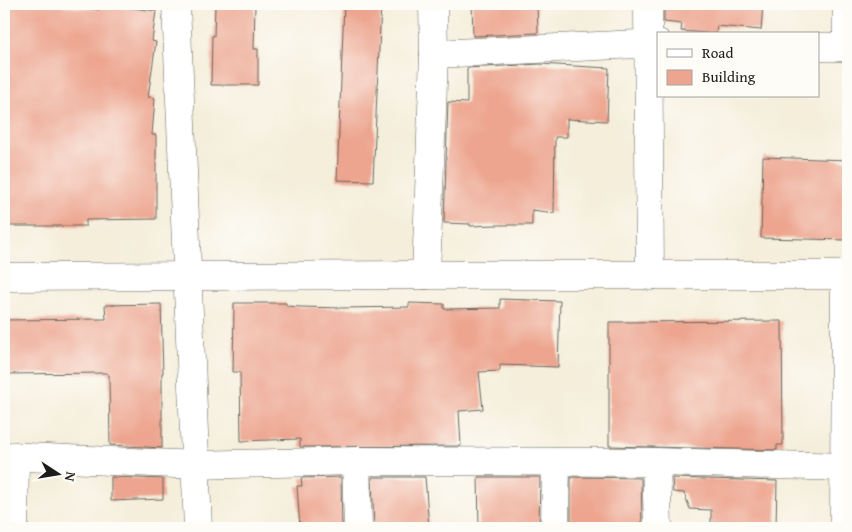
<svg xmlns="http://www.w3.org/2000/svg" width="852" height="532" font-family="'Gentium Book Plus',serif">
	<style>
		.building { fill: #eda58f }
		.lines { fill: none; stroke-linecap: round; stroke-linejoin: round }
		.street-casing { stroke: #68665f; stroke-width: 29 }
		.street { stroke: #fff; stroke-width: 28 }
	</style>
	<rect width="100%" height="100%" fill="#fdfcf7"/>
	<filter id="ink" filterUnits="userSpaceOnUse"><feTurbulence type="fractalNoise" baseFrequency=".02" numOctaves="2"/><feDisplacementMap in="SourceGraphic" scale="10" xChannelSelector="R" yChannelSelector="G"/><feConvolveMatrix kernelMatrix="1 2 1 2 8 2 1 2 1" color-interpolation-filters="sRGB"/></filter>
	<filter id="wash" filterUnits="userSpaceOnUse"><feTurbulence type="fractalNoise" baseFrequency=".0096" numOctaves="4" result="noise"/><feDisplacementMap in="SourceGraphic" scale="20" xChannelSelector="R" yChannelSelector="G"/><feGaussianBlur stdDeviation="1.12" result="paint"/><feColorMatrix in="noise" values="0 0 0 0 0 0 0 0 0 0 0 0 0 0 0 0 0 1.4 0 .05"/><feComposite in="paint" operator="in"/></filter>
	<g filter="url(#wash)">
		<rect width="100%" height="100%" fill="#f5eedb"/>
		<g id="blocks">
			<!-- building -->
			<g class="building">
				<polygon points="4,4 44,4 99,10 100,4 156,11 152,41 156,42 148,97 155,98 152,135 156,135 156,219 86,220 86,226 4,226"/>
				<polygon points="215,4 255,4 254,49 258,49 258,85 211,85 212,36 214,36"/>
				<polygon points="344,4 381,4 373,181 337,180"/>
				<polygon points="472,4 537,4 538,33 473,36"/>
				<polygon points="664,4 763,4 761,30 717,26 716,34 681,31 682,24 664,22"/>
				<polygon points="540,64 609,68 607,121 567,119 567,137 555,137 554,213 532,210 532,225 495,225 470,226 470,224 444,223 448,102 467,103 467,68"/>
				<polygon points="763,157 848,160 848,240 761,238"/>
				<polygon points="500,299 560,301 558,367 500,365 500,371 479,372 483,409 459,411 461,446 300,447 300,439 241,441 240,372 233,372 234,303 286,303 286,306 301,307 342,308 409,307 409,303 444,304 444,309 500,308"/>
				<polygon points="161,304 163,373 162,373 162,448 110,445 109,375 108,375 107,373 4,374 4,320 106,319 105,305"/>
				<polygon points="782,321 783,445 777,445 777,450 609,446 609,322"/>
				<polygon points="111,477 163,479 163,499 111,501"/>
				<polygon points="341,477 342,528 300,528 297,486 302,486 301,478"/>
				<polygon points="372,477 425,477 429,528 374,528"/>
				<polygon points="478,477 540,477 539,528 479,528"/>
				<polygon points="571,477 641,478 642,528 571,528"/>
				<polygon points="672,478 777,481 776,528 711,528 711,510 690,509 684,493 673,492"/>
			</g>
		</g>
	</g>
	<g filter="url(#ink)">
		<use href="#blocks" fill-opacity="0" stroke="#68665f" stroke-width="1"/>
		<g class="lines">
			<!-- street casing -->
			<g class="street-casing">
				<g id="street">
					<polyline points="176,4 198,528"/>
					<polyline points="648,4 650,276"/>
					<polyline points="818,47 848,47"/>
					<polyline points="847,47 847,4"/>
					<polyline points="434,54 658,43"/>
					<polyline points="426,275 434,54 433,4"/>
					<polyline points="4,277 426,275 848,275"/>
					<polyline points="4,456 196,465 356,461 656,462 848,467"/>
					<polyline points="356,461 358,528"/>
					<polyline points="656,462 658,528"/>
					<polyline points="14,528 15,456"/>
					<polyline points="555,528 556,462"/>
					<polyline points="844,528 845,275"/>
				</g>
			</g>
			<!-- street -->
			<use href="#street" class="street"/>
		</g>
	</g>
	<!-- margin -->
	<rect width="852" height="532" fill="none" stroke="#fdfcf7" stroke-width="20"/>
	<!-- legend -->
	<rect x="657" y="32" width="162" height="65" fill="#fdfcf7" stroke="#a3a29f"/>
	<rect x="667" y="49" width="25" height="8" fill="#ffffff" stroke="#a3a29f"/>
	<text x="702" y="58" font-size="15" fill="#1c1c1c">Road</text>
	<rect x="667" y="70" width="25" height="15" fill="#eda58f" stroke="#a3a29f"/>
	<text x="702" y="82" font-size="15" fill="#1c1c1c">Building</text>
	<!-- north arrow -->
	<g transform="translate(58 474) rotate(102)" stroke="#fdfcf7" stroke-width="4" paint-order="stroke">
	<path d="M0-4L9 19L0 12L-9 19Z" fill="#1c1c1c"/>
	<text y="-8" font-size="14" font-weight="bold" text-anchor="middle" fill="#1c1c1c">N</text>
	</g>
</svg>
